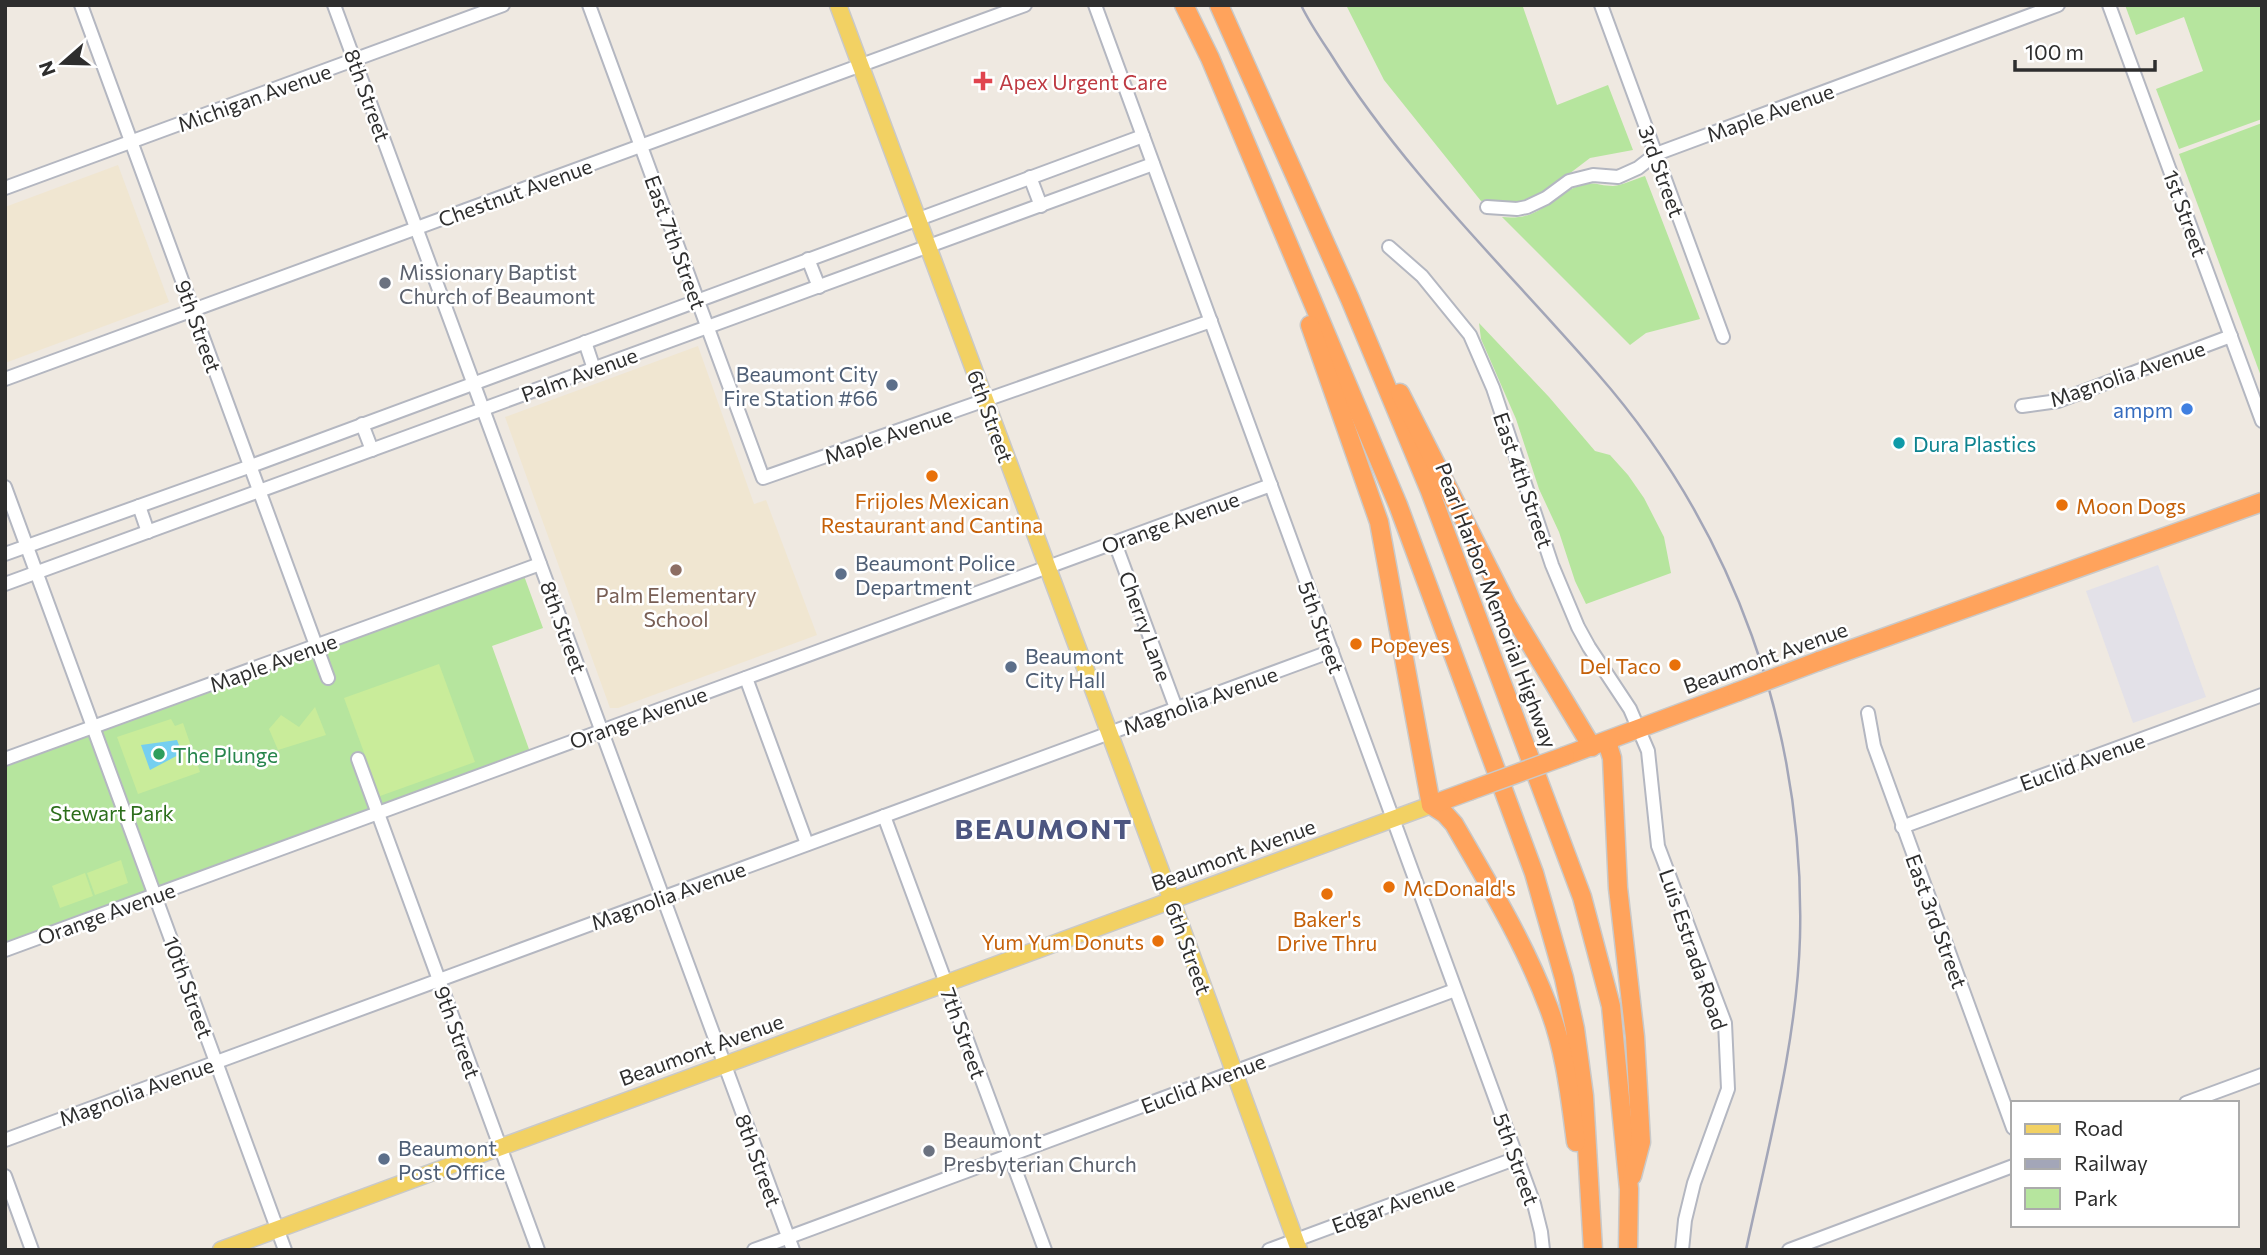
<svg xmlns="http://www.w3.org/2000/svg" width="2267" height="1255" font-family="Commissioner,sans-serif">
	<style>
		.industrial { fill: #e3e1e8 }
		.education { fill: #f0e6d1 }
		.green { fill: #b6e59e }
		.pitch { fill: #c9ec9a }
		.water { fill: #75cff0 }
		.lines { fill: none; stroke-linecap: round; stroke-linejoin: round }
		.minor-casing { stroke: #b4b7c1; stroke-width: 16 }
		.major-casing { stroke: #c9c9c9; stroke-width: 19 }
		.highway-casing { stroke: #c9c9c9; stroke-width: 21 }
		.minor { stroke: #fff; stroke-width: 12 }
		.major { stroke: #f2d163; stroke-width: 16 }
		.highway { stroke: #ffa35c; stroke-width: 18 }
		.rail { stroke: #a3a6b8; stroke-width: 2.5 }
		.highway-bridge-casing { stroke: #c9c9c9; stroke-width: 21; stroke-linecap: butt }
		.highway-bridge { stroke: #ffa35c; stroke-width: 18 }
		.health-dot { fill: #e0444e; stroke: #fff; stroke-width: 2.5 }
		.worship-dot { fill: #6b7280; stroke: #fff; stroke-width: 2.5 }
		.service-dot { fill: #5c6f8a; stroke: #fff; stroke-width: 2.5 }
		.shop-dot { fill: #3f7fe0; stroke: #fff; stroke-width: 2.5 }
		.culture-dot { fill: #0f9aa8; stroke: #fff; stroke-width: 2.5 }
		.food-dot { fill: #e8710a; stroke: #fff; stroke-width: 2.5 }
		.education-dot { fill: #8d6e63; stroke: #fff; stroke-width: 2.5 }
		.leisure-dot { fill: #2e9e5b; stroke: #fff; stroke-width: 2.5 }
		.labels { text-anchor: middle; dominant-baseline: central; stroke-width: 5; stroke-linejoin: round; paint-order: stroke }
		.health-label { font-size: 21px; fill: #be3a42; stroke: #fff; text-anchor: start }
		.street-label { font-size: 21px; fill: #2e2e2e; stroke: #fff }
		.worship-label { font-size: 21px; fill: #5b616d; stroke: #fff; text-anchor: start }
		.service-label { font-size: 21px; fill: #4e5e75; stroke: #fff; text-anchor: start }
		.shop-label { font-size: 21px; fill: #366cbe; stroke: #fff; text-anchor: end }
		.culture-label { font-size: 21px; fill: #0d838f; stroke: #fff; text-anchor: start }
		.food-label { font-size: 21px; fill: #c56008; stroke: #fff; text-anchor: start }
		.education-label { font-size: 21px; fill: #785e54; stroke: #fff }
		.leisure-label { font-size: 21px; fill: #27864d; stroke: #fff; text-anchor: start }
		.park-label { font-size: 21px; fill: #2c6e1b; stroke: #fff }
		.district-label { font-size: 28px; font-weight: bold; letter-spacing: 2px; fill: #4d5680; stroke: #fff }
	</style>
	<rect width="100%" height="100%" fill="#efe9e1"/>
	<!-- industrial -->
	<polygon class="industrial" points="2158,565 2206,697 2133,723 2086,591"/>
	<!-- education -->
	<g class="education">
		<polygon points="118,165 169,302 5,363 5,207"/>
		<polygon points="698,346 754,504 766,500 817,635 618,708 610,708 505,417"/>
	</g>
	<!-- green -->
	<g class="green">
		<polygon points="1346,5 1527,5 1523,7 1557,105 1608,85 1633,150 1590,158 1544,193 1515,203 1481,201 1384,80"/>
		<polygon points="2125,5 2262,5 2262,119 2179,149 2156,89 2203,71 2184,17 2136,35"/>
		<polygon points="2262,123 2262,379 2179,154"/>
		<path d="M 1645,176 L 1700,319 L 1646,333 L 1630,345 L 1502,217 C 1541,221 1546,199 1576,187 C 1594,180 1597,186 1613,186 C 1623,185 1635,179 1645,176 Z"/>
		<polygon points="1479,323 1549,397 1595,451 1610,455 1628,475 1644,498 1664,537 1671,573 1586,604 1575,581 1559,532 1539,489 1516,419 1481,339"/>
		<polygon points="523,573 543,628 492,646 530,752 5,945 5,757"/>
	</g>
	<!-- pitch -->
	<g class="pitch">
		<polygon points="439,664 475,762 380,796 344,698"/>
		<polygon points="315,707 326,735 278,750 269,729 281,715 299,727"/>
		<polygon points="171,719 175,726 183,723 200,772 138,794 117,737"/>
		<polygon points="121,860 128,883 95,895 87,873"/>
		<polygon points="85,873 93,896 60,908 52,886"/>
	</g>
	<!-- water -->
	<polygon class="water" points="177,740 182,753 150,770 141,745"/>
	<g class="lines">
		<!-- minor casing -->
		<g class="minor-casing">
			<g id="minor">
				<polyline points="81,5 328,678"/>
				<polyline points="334,5 793,1250"/>
				<polyline points="589,5 763,478 1211,321"/>
				<polyline points="1095,5 1534,1204 1541,1232 1543,1250"/>
				<polyline points="1601,5 1723,337"/>
				<polyline points="2109,5 2262,421"/>
				<polyline points="1030,177 1041,206"/>
				<polyline points="5,188 503,5"/>
				<polyline points="1487,207 1517,209 1527,207 1546,198 1569,181 1593,175 1618,177 1638,168 1656,154 2058,5"/>
				<polyline points="1389,247 1422,276 1470,335 1493,388 1552,565 1578,627 1589,647 1630,709 1648,751 1658,846 1725,1023 1728,1089 1694,1183 1685,1220 1682,1250"/>
				<polyline points="808,259 819,287"/>
				<polyline points="585,342 594,369"/>
				<polyline points="5,379 1025,5"/>
				<polyline points="2022,406 2058,401 2231,336"/>
				<polyline points="362,424 372,450"/>
				<polyline points="5,487 285,1250"/>
				<polyline points="139,506 148,532"/>
				<polyline points="1115,543 1176,708"/>
				<polyline points="5,554 251,466 1143,136"/>
				<polyline points="5,584 1153,164"/>
				<polyline points="746,678 807,844"/>
				<polyline points="1868,713 1874,746 2013,1128"/>
				<polyline points="5,759 540,564"/>
				<polyline points="358,759 538,1250"/>
				<polyline points="884,816 1045,1250"/>
				<polyline points="1902,827 2262,695"/>
				<polyline points="5,950 1271,485"/>
				<polyline points="2186,1103 2262,1075"/>
				<polyline points="5,1140 1332,651"/>
				<polyline points="5,1176 32,1250"/>
				<polyline points="754,1250 1455,990"/>
				<polyline points="1269,1250 1517,1158"/>
				<polyline points="1789,1250 2013,1166"/>
			</g>
		</g>
		<!-- major casing -->
		<g class="major-casing">
			<g id="major">
				<polyline points="838,5 1172,901 1299,1250"/>
				<polyline points="221,1250 1431,805"/>
			</g>
		</g>
		<!-- highway casing -->
		<g class="highway-casing">
			<g id="highway">
				<polyline points="1184,5 1210,58 1398,505 1534,873 1564,978 1575,1029 1584,1096 1593,1250"/>
				<polyline points="1219,5 1350,299 1430,491 1582,897 1611,1006 1629,1189 1628,1250"/>
				<path d="M 1310,325 L 1379,522 L 1431,805 L 1445,814 L 1454,824 C 1488,883 1524,942 1548,1006 C 1565,1049 1570,1097 1576,1142"/>
				<polyline points="1400,393 1507,605 1592,747"/>
				<polyline points="1819,661 2262,502"/>
				<polyline points="1607,742 1612,758 1618,888 1635,1037 1641,1142 1632,1176"/>
				<polyline points="1565,756 1737,692"/>
				<polyline points="1431,805 1469,791"/>
			</g>
		</g>
		<!-- minor -->
		<use href="#minor" class="minor"/>
		<!-- major -->
		<use href="#major" class="major"/>
		<!-- highway -->
		<use href="#highway" class="highway"/>
		<!-- rail -->
		<path class="rail" d="M 1301,5 C 1309,22 1320,38 1330,53 C 1404,172 1506,268 1597,373 C 1734,529 1805,729 1800,937 C 1797,1042 1768,1147 1746,1250"/>
		<!-- highway-bridge casing -->
		<g class="highway-bridge-casing">
			<g id="highway-bridge">
				<polyline points="1737,692 1819,661"/>
				<polyline points="1469,791 1565,756"/>
			</g>
		</g>
		<!-- highway-bridge -->
		<use href="#highway-bridge" class="highway-bridge"/>
	</g>
	<!-- markers -->
	<path class="health-dot" d="M979.5 70.5h7v7h7v7h-7v7h-7v-7h-7v-7h7z"/>
	<g class="worship-dot">
		<circle cx="385" cy="283" r="7"/>
		<circle cx="929" cy="1151" r="7"/>
	</g>
	<g class="service-dot">
		<circle cx="892" cy="385" r="7"/>
		<circle cx="841" cy="574" r="7"/>
		<circle cx="1011" cy="667" r="7"/>
		<circle cx="384" cy="1159" r="7"/>
	</g>
	<circle class="shop-dot" cx="2187" cy="409" r="7"/>
	<circle class="culture-dot" cx="1899" cy="443" r="7"/>
	<g class="food-dot">
		<circle cx="932" cy="476" r="7"/>
		<circle cx="2062" cy="505" r="7"/>
		<circle cx="1356" cy="644" r="7"/>
		<circle cx="1675" cy="665" r="7"/>
		<circle cx="1389" cy="887" r="7"/>
		<circle cx="1327" cy="894" r="7"/>
		<circle cx="1158" cy="941" r="7"/>
	</g>
	<circle class="education-dot" cx="676" cy="570" r="7"/>
	<circle class="leisure-dot" cx="159" cy="754" r="7"/>
	<g class="labels">
		<!-- health labels -->
		<g class="health-label">
			<text x="999" y="81">Apex Urgent Care</text>
		</g>
		<!-- street labels -->
		<g class="street-label">
			<text transform="translate(368 95) rotate(70)">8th Street</text>
			<text transform="translate(254 97) rotate(-20)">Michigan Avenue</text>
			<text transform="translate(1770 112) rotate(-20)">Maple Avenue</text>
			<text transform="translate(1662 171) rotate(70)">3rd Street</text>
			<text transform="translate(515 192) rotate(-20)">Chestnut Avenue</text>
			<text transform="translate(2186 213) rotate(70)">1st Street</text>
			<text transform="translate(676 242) rotate(70)">East 7th Street</text>
			<text transform="translate(199 326) rotate(70)">9th Street</text>
			<text transform="translate(2127 373) rotate(-19)">Magnolia Avenue</text>
			<text transform="translate(579 374) rotate(-20)">Palm Avenue</text>
			<text transform="translate(991 416) rotate(70)">6th Street</text>
			<text transform="translate(888 435) rotate(-19)">Maple Avenue</text>
			<text transform="translate(1524 480) rotate(71)">East 4th Street</text>
			<text transform="translate(1170 522) rotate(-20)">Orange Avenue</text>
			<text transform="translate(1497 605) rotate(69)">Pearl Harbor Memorial Highway</text>
			<text transform="translate(1146 626) rotate(70)">Cherry Lane</text>
			<text transform="translate(564 627) rotate(70)">8th Street</text>
			<text transform="translate(1322 627) rotate(70)">5th Street</text>
			<text transform="translate(1765 657) rotate(-20)">Beaumont Avenue</text>
			<text transform="translate(273 662) rotate(-20)">Maple Avenue</text>
			<text transform="translate(1200 700) rotate(-20)">Magnolia Avenue</text>
			<text transform="translate(638 717) rotate(-20)">Orange Avenue</text>
			<text transform="translate(2082 761) rotate(-20)">Euclid Avenue</text>
			<text transform="translate(1233 854) rotate(-20)">Beaumont Avenue</text>
			<text transform="translate(668 895) rotate(-20)">Magnolia Avenue</text>
			<text transform="translate(106 913) rotate(-20)">Orange Avenue</text>
			<text transform="translate(1937 921) rotate(70)">East 3rd Street</text>
			<text transform="translate(1189 948) rotate(70)">6th Street</text>
			<text transform="translate(1694 949) rotate(71)">Luis Estrada Road</text>
			<text transform="translate(189 987) rotate(70)">10th Street</text>
			<text transform="translate(458 1032) rotate(70)">9th Street</text>
			<text transform="translate(964 1033) rotate(70)">7th Street</text>
			<text transform="translate(701 1049) rotate(-20)">Beaumont Avenue</text>
			<text transform="translate(1203 1083) rotate(-21)">Euclid Avenue</text>
			<text transform="translate(136 1091) rotate(-20)">Magnolia Avenue</text>
			<text transform="translate(1517 1159) rotate(70)">5th Street</text>
			<text transform="translate(759 1160) rotate(70)">8th Street</text>
			<text transform="translate(1393 1204) rotate(-20)">Edgar Avenue</text>
		</g>
		<!-- worship labels -->
		<g class="worship-label">
			<text x="399" y="271">Missionary Baptist<tspan x="399" dy="24">Church of Beaumont</tspan></text>
			<text x="943" y="1139">Beaumont<tspan x="943" dy="24">Presbyterian Church</tspan></text>
		</g>
		<!-- service labels -->
		<g class="service-label">
			<text x="878" y="373" text-anchor="end">Beaumont City<tspan x="878" dy="24">Fire Station #66</tspan></text>
			<text x="855" y="562">Beaumont Police<tspan x="855" dy="24">Department</tspan></text>
			<text x="1025" y="655">Beaumont<tspan x="1025" dy="24">City Hall</tspan></text>
			<text x="398" y="1147">Beaumont<tspan x="398" dy="24">Post Office</tspan></text>
		</g>
		<!-- shop labels -->
		<g class="shop-label">
			<text x="2173" y="409">ampm</text>
		</g>
		<!-- culture labels -->
		<g class="culture-label">
			<text x="1913" y="443">Dura Plastics</text>
		</g>
		<!-- food labels -->
		<g class="food-label">
			<text x="932" y="500" text-anchor="middle">Frijoles Mexican<tspan x="932" dy="24">Restaurant and Cantina</tspan></text>
			<text x="2076" y="505">Moon Dogs</text>
			<text x="1370" y="644">Popeyes</text>
			<text x="1661" y="665" text-anchor="end">Del Taco</text>
			<text x="1403" y="887">McDonald's</text>
			<text x="1327" y="918" text-anchor="middle">Baker's<tspan x="1327" dy="24">Drive Thru</tspan></text>
			<text x="1144" y="941" text-anchor="end">Yum Yum Donuts</text>
		</g>
		<!-- education labels -->
		<g class="education-label">
			<text x="676" y="594">Palm Elementary<tspan x="676" dy="24">School</tspan></text>
		</g>
		<!-- leisure labels -->
		<g class="leisure-label">
			<text x="173" y="754">The Plunge</text>
		</g>
		<!-- park labels -->
		<g class="park-label">
			<text x="112" y="812">Stewart Park</text>
		</g>
		<!-- district labels -->
		<g class="district-label">
			<text x="1044" y="828">BEAUMONT</text>
		</g>
	</g>
	<!-- border -->
	<rect width="2267" height="1255" fill="none" stroke="#2e2e2e" stroke-width="14"/>
	<!-- legend -->
	<rect x="2011" y="1101" width="228" height="126" fill="#ffffff" stroke="#ababab" stroke-width="2"/>
	<rect x="2025" y="1124" width="35" height="10" fill="#f2d163" stroke="#ababab" stroke-width="2"/>
	<text x="2074" y="1136" font-size="21" fill="#2e2e2e">Road</text>
	<rect x="2025" y="1159" width="35" height="10" fill="#a3a6b8" stroke="#ababab" stroke-width="2"/>
	<text x="2074" y="1171" font-size="21" fill="#2e2e2e">Railway</text>
	<rect x="2025" y="1188" width="35" height="21" fill="#b6e59e" stroke="#ababab" stroke-width="2"/>
	<text x="2074" y="1206" font-size="21" fill="#2e2e2e">Park</text>
	<!-- north arrow -->
	<g transform="translate(63 63) rotate(250)" stroke="#ffffff" stroke-width="5" paint-order="stroke">
	<path d="M0-5L12 26L0 18L-12 26Z" fill="#2e2e2e"/>
	<text y="-10" font-size="19" font-weight="bold" text-anchor="middle" fill="#2e2e2e">N</text>
	</g>
	<!-- scale -->
	<path d="M2015 60v10h140v-10" fill="none" stroke="#2e2e2e" stroke-width="3.5"/>
	<text x="2025" y="60" font-size="21" fill="#2e2e2e" stroke="#ffffff" stroke-width="5" paint-order="stroke">100 m</text>
</svg>
